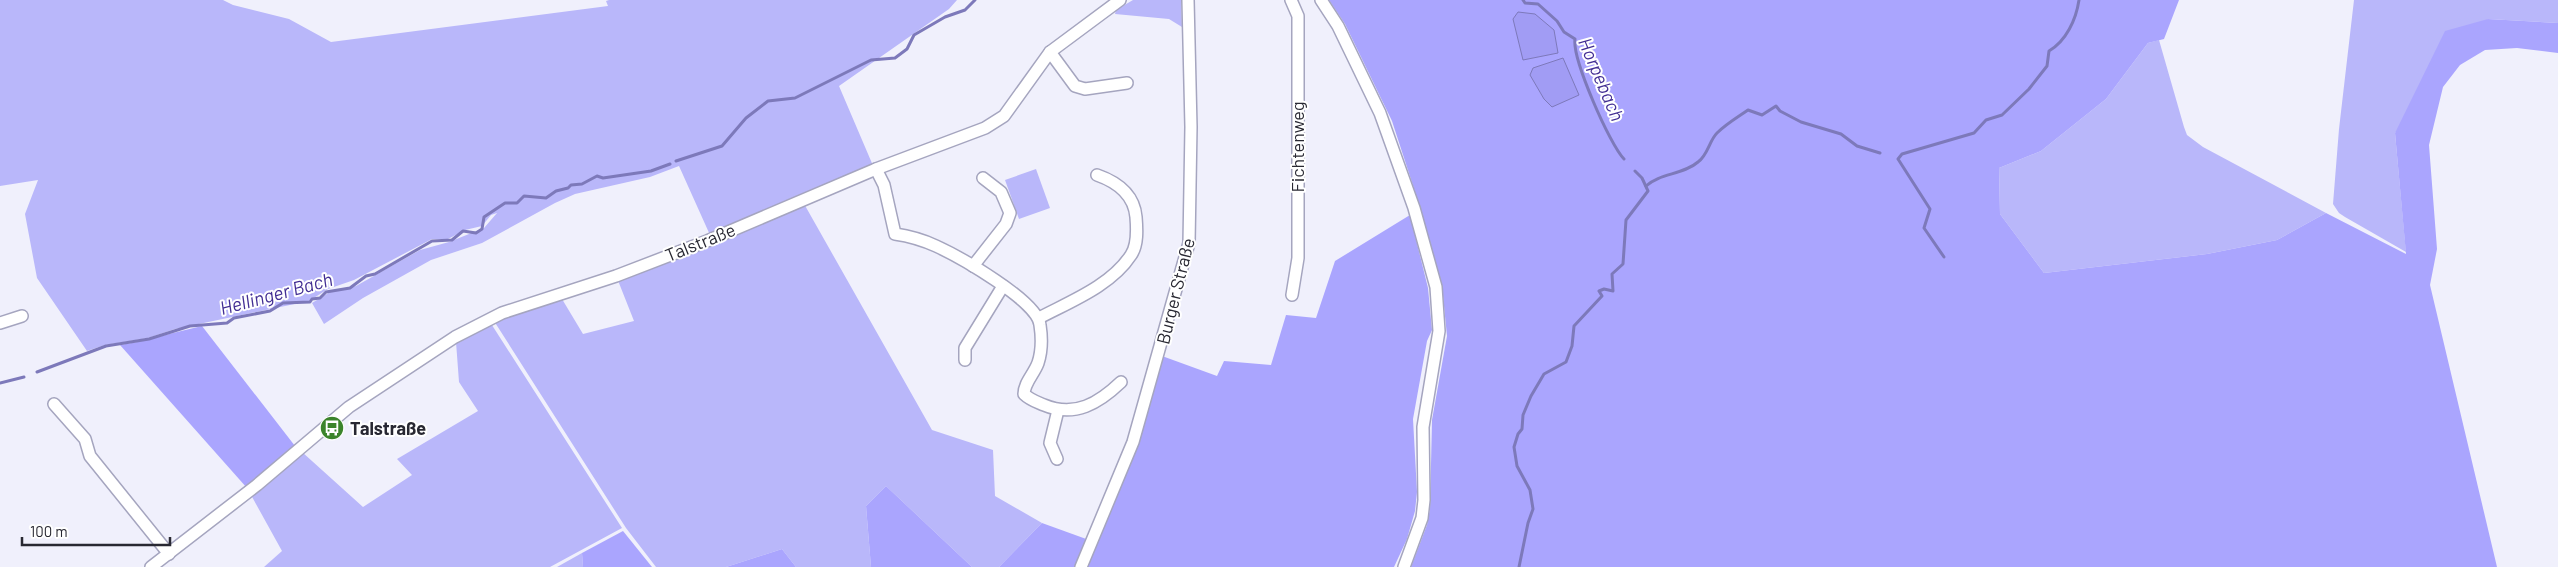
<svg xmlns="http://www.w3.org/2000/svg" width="2558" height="567" font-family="Barlow,sans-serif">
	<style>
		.green { fill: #b9b7fa }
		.forest { fill: #aaa5fe }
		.water { fill: #a19cf4; stroke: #7d79ba }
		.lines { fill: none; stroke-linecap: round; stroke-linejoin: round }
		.stream { stroke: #7d79ba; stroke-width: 3 }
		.minor-casing { stroke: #a5a5bf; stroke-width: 14 }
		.minor { stroke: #fff; stroke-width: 11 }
		.labels { text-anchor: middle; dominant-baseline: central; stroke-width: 4; stroke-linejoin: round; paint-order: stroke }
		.street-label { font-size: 18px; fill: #282832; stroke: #fff }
		.poi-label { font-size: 18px; font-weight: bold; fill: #282832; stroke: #fff; text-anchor: start }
		.water-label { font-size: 19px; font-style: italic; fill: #422e93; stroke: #fff }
	</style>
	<rect width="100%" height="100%" fill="#f0f0fc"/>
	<!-- green -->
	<g class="green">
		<polygon points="0,0 223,0 233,5 289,19 331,42 608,6 606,1 609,0 957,0 949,9 839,86 874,168 710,235 679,166 650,177 575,194 555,203 482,243 431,260 363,298 324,324 312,303 330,292 356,286 420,250 449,242 484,228 497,213 491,215 482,226 465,230 448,239 432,239 354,280 328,289 309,301 175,329 148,338 105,345 87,351 37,278 25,214 38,180 0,186"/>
		<polygon points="1133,0 1181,0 1182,27 1169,19 1115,14 1116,10"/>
		<polygon points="2354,0 2558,0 2558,23 2488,19 2395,133 2406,252 2345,217 2339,213 2333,204 2339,129"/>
		<polygon points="2159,40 2184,127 2187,135 2203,147 2326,213 2277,240 2207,254 2044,273 2000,214 1999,168 2041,151 2106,99 2148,43"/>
		<polygon points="1036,169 1050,208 1019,219 1005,180"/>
		<polygon points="803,202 932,430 993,450 995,496 1042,523 999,567 972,567 886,486 866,506 871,567 796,567 782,549 726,567 656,567 626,528 494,321 562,299 583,334 634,321 617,278 715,245"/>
		<polygon points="490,322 622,528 550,567 264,567 282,551 251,495 302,452 363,507 412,475 397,459 478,411 459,382 456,342"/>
		<polygon points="582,553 583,567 557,567"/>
	</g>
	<!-- forest -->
	<g class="forest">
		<polygon points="1329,0 2179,0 2164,39 2148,43 2106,99 2041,151 1999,168 2000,214 2044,273 2207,254 2277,240 2326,213 2406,254 2395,133 2445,31 2488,19 2558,23 2558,53 2517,48 2485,50 2460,65 2443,87 2429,145 2437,249 2430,285 2497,567 1411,567 1427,525 1430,509 1432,420 1447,336 1442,286 1419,204 1392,121 1345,24"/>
		<polygon points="1410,215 1428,288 1432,330 1427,341 1413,419 1417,492 1415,511 1407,539 1394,567 1085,567 1162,356 1217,376 1224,361 1271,365 1286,315 1316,318 1335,261"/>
		<path d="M 202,326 L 295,446 L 247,488 L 120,345 C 148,341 174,332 202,326 Z"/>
		<polygon points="886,486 972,567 871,567 866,506"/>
		<polygon points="1042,523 1089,540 1078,567 999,567"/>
		<polygon points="623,531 652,567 583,567 582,553"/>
		<polygon points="782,549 796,567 726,567"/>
	</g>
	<!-- water -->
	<g class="water">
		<polygon points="1518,12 1535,14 1554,30 1558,53 1523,60 1513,19"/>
		<polygon points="1563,58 1579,95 1552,107 1544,99 1530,75 1533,68"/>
	</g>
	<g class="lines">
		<!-- stream -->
		<g class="stream">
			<path d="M 1523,0 L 1525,3 L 1538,4 L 1557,21 L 1564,32 L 1575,39 C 1572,59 1610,145 1624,159"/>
			<polyline points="676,161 722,146 746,118 768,101 795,98 871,60 895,58 907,49 914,35 945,17 965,10 975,0"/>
			<path d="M 1646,186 C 1660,173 1683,175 1698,162 C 1708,155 1709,141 1717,133 C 1726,124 1738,117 1748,110 L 1762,115 L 1776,106 L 1780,111 L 1801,122 L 1841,134 L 1857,146 L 1880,153"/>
			<path d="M 1944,257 L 1924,228 L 1930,209 L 1898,159 L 1902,154 L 1974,133 L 1986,120 L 2002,115 L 2029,89 L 2047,66 L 2049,51 C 2066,41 2076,20 2079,0"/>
			<polyline points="37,372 106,346 149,339 190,326 227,323 234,318 270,311 283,303 310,302 312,299 320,298 326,292 350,288 366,276 375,274 432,241 452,240 463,231 476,233 482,229 484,217 505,203 517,203 524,196 546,198 556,191 568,188 571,185 582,184 597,176 603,178 651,171 670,164"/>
			<polyline points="0,383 24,377"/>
			<polyline points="1519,567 1528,523 1533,509 1530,490 1517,466 1514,447 1518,434 1522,429 1523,415 1531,396 1544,374 1566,362 1572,346 1574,326 1602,296 1599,291 1604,289 1613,291 1612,274 1623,264 1626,220 1648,191 1642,178 1635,171"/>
		</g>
		<!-- minor casing -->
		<g class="minor-casing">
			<g id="minor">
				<polyline points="1291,0 1298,16 1298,258 1292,295"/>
				<polyline points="1321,0 1338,26 1380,113 1414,208 1436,287 1439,331 1423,427 1424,500 1422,518 1404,567"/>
				<polyline points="1050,52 1075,86 1085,89 1127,83"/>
				<path d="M 876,169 L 884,185 L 895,234 C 909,236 923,240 936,246 C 958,256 1038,301 1040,325 C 1042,338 1042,351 1038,363 C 1034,374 1024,383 1024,394 C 1030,400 1037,402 1044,405 C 1075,418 1099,403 1121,382"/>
				<polyline points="973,266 1006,224 1010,213 1001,192 983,178"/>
				<path d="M 1039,318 C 1069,302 1111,286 1131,255 C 1138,245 1137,229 1136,217 C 1134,194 1117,182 1097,175"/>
				<polyline points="0,323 22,316"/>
				<polyline points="965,360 965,348 1003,286"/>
				<polyline points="54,404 85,439 90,456 169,554"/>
				<polyline points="1057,459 1050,443 1058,410"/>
				<polyline points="151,567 257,485 349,407 455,337 502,313 616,276 707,241 876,169 985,128 1004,116 1050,52 1120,0"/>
				<polyline points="1081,567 1133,442 1189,243 1191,127 1188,0"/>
			</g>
		</g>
		<!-- minor -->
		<use href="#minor" class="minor"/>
	</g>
	<!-- icons -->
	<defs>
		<g id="bus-disc" transform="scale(1.25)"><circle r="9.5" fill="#3b842b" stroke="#fff"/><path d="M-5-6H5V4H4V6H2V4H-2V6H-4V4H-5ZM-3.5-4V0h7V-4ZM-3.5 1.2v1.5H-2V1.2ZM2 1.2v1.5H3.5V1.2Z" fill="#fff"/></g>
	</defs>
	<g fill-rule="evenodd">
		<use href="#bus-disc" x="332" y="428"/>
	</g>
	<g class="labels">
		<!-- street labels -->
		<g class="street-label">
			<text transform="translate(1297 147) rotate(-90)">Fichtenweg</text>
			<text transform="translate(700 242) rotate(-22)">Talstraße</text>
			<text transform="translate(1175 291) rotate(-76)">Burger Straße</text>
		</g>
		<!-- poi labels -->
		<g class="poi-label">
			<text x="350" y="428">Talstraße</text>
		</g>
		<!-- water labels -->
		<g class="water-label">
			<text transform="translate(1602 79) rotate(67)">Horpebach</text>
			<text transform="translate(276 293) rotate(-15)">Hellinger Bach</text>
		</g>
	</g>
	<!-- scale -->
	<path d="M22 537v8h148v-8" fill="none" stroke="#282832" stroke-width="2.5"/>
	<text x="30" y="537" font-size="15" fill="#282832" stroke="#ffffff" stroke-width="4" paint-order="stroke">100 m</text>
</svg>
